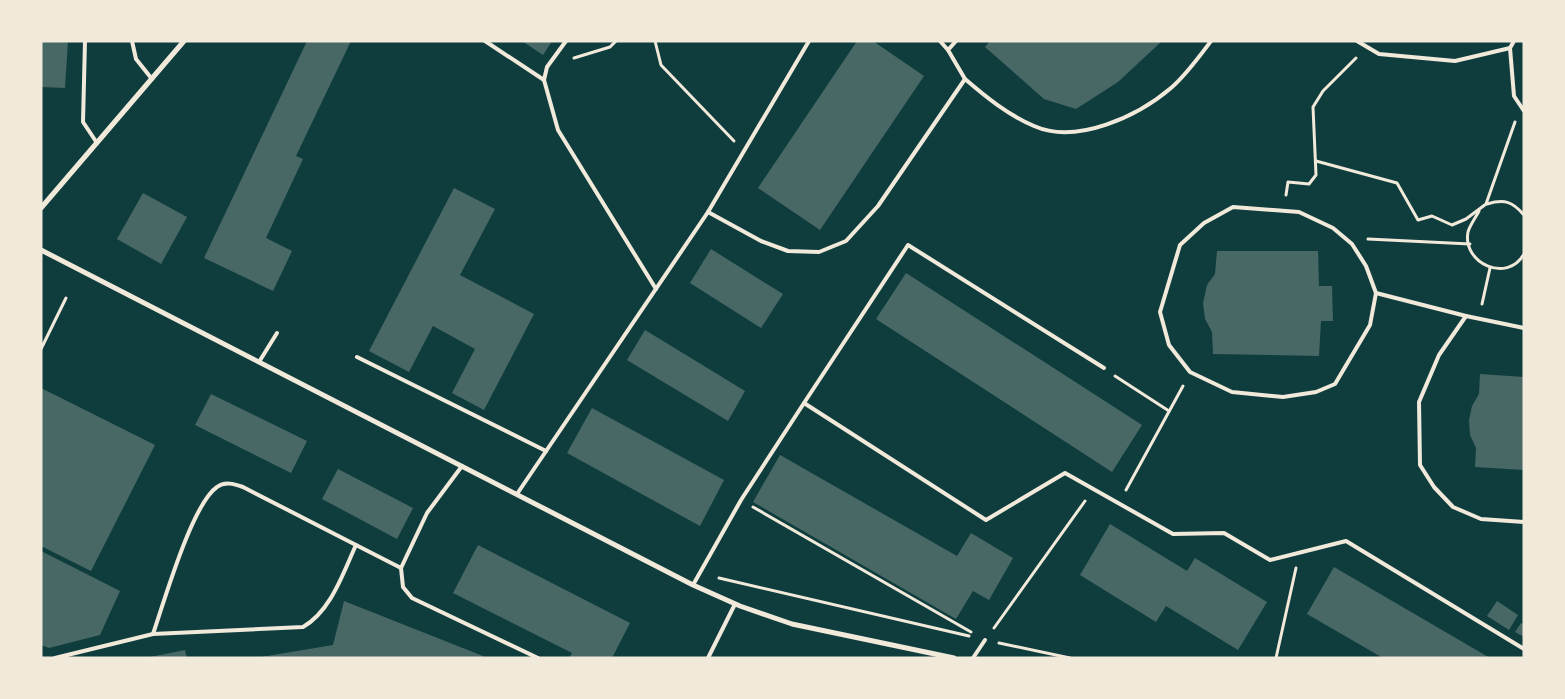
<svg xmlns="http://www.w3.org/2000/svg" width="1565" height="699" font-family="'Roboto Condensed',sans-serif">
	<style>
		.building { fill: #486865 }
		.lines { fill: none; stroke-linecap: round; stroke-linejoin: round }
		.path { stroke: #f1e9da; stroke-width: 3 }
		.service { stroke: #f1e9da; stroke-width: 4 }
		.minor { stroke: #f1e9da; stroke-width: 5 }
	</style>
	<rect width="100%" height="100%" fill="#0f3d3e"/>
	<!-- building -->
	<g class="building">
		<polygon points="41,41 68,41 65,88 41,87"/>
		<polygon points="307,41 351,41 296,156 303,159 266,238 292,251 273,291 204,258"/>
		<polygon points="522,41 552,41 543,55"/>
		<polygon points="857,41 873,41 924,76 820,230 758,188"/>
		<polygon points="990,41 1162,41 1118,82 1076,109 1044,99 985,47"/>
		<polygon points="454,188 495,209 460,275 534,314 484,410 452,393 475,349 433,326 409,372 369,351"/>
		<polygon points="143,193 187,217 161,264 117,239"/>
		<polygon points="711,249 783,294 761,328 690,283"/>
		<polygon points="1217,251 1318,251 1319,286 1332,286 1333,321 1321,321 1319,356 1213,354 1212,332 1205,319 1203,303 1207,285 1215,274"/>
		<polygon points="906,273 1142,425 1112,472 876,319"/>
		<polygon points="645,330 745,391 728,421 627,360"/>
		<polygon points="1480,374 1524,377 1524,470 1475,467 1476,448 1470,435 1469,420 1472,406 1479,394"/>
		<polygon points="41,388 155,445 91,571 41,546"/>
		<polygon points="211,394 307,441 291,473 195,425"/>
		<polygon points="592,408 724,480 700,526 567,453"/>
		<polygon points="780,455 957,556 971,533 1013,558 989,600 973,591 956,619 753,502"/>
		<polygon points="338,469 413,508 397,539 322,499"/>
		<polygon points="1110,524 1187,571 1195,558 1267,602 1238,650 1166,606 1156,622 1080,575"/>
		<polygon points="478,545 630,623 612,658 569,658 572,653 453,593"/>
		<polygon points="41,551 120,591 100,635 49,648 41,645"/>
		<polygon points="1334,567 1490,658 1383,658 1307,614"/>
		<polygon points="344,601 483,656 483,658 255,658 333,645"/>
		<polygon points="1497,601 1518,615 1509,630 1487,616"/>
		<polygon points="1521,623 1524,625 1524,637 1515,632"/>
		<polygon points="185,650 187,658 150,658 150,657"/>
	</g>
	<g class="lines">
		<!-- path -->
		<g class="path">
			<polyline points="655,41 661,65 734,141"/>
			<polyline points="574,58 610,47 616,41"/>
			<polyline points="1316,161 1397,183 1418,220 1432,216 1452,225 1466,219 1486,204 1515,122"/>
			<polyline points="1286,195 1288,182 1309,184 1316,175 1313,107 1323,91 1356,58"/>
			<path d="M 1487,204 C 1504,199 1512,201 1524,215"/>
			<path d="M 1479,211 C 1476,217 1470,225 1468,232 C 1462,263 1507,284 1524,254"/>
			<polyline points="1368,239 1470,244"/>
			<polyline points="1482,304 1490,268"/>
			<polyline points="41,349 66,298"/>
			<polyline points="1115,376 1169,411"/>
			<polyline points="1126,490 1183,386"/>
			<polyline points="753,507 971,632"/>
			<polyline points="719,578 969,636"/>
			<polyline points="994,628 1085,501"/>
			<polyline points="999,643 1070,658"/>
			<polyline points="1276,658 1296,568"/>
		</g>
		<!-- service -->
		<g class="service">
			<polyline points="85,41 83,122 97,143"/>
			<polyline points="132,41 136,59 152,79"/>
			<polyline points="485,41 544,80"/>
			<polyline points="566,41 547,67 544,80 558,130 656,289"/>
			<polyline points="940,41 948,50"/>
			<polyline points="956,41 948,50 965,79"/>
			<polyline points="1357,41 1379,54 1455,61 1510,48"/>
			<polyline points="1514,41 1510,48 1514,96 1524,111"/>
			<polygon points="1233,207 1299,212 1333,228 1352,244 1366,266 1376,293 1370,325 1335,384 1316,392 1283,397 1232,392 1190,372 1169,345 1160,312 1180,245 1204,223"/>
			<path d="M 708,212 L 761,241 L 788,251 L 819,252 L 846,241 L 878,206 L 965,79 C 986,97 1008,115 1034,126 C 1077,145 1138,116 1171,88 C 1186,75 1199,57 1211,41"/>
			<polyline points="1376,293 1466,316"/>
			<polyline points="1524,328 1466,316 1439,355 1419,402 1420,465 1434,487 1453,507 1481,519 1524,522"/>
			<polyline points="357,357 546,451"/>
			<polyline points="259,362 277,333"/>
			<polyline points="804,403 908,245 1104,368"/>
			<polyline points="517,494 708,212 809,41"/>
			<polyline points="401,568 403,587 412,598 538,658"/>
			<polyline points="693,585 741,500 804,403 986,520 1065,473 1173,534 1224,533 1270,560 1346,541 1524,649"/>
			<path d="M 153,634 C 164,602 192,504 217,487 C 225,481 234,484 243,487 L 356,545"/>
			<path d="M 55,658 L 153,634 L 303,627 C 331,611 343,573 356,545 L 401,568 L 427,513 L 462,466"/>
			<polyline points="708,658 735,604"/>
			<polyline points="973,658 985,640"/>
		</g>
		<!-- minor -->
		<g class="minor">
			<polyline points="41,208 184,41"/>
			<polyline points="41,250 693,585 740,606 792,624 954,658"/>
		</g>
	</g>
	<!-- border -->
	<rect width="1565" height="699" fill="none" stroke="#f1e9da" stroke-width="85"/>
</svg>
